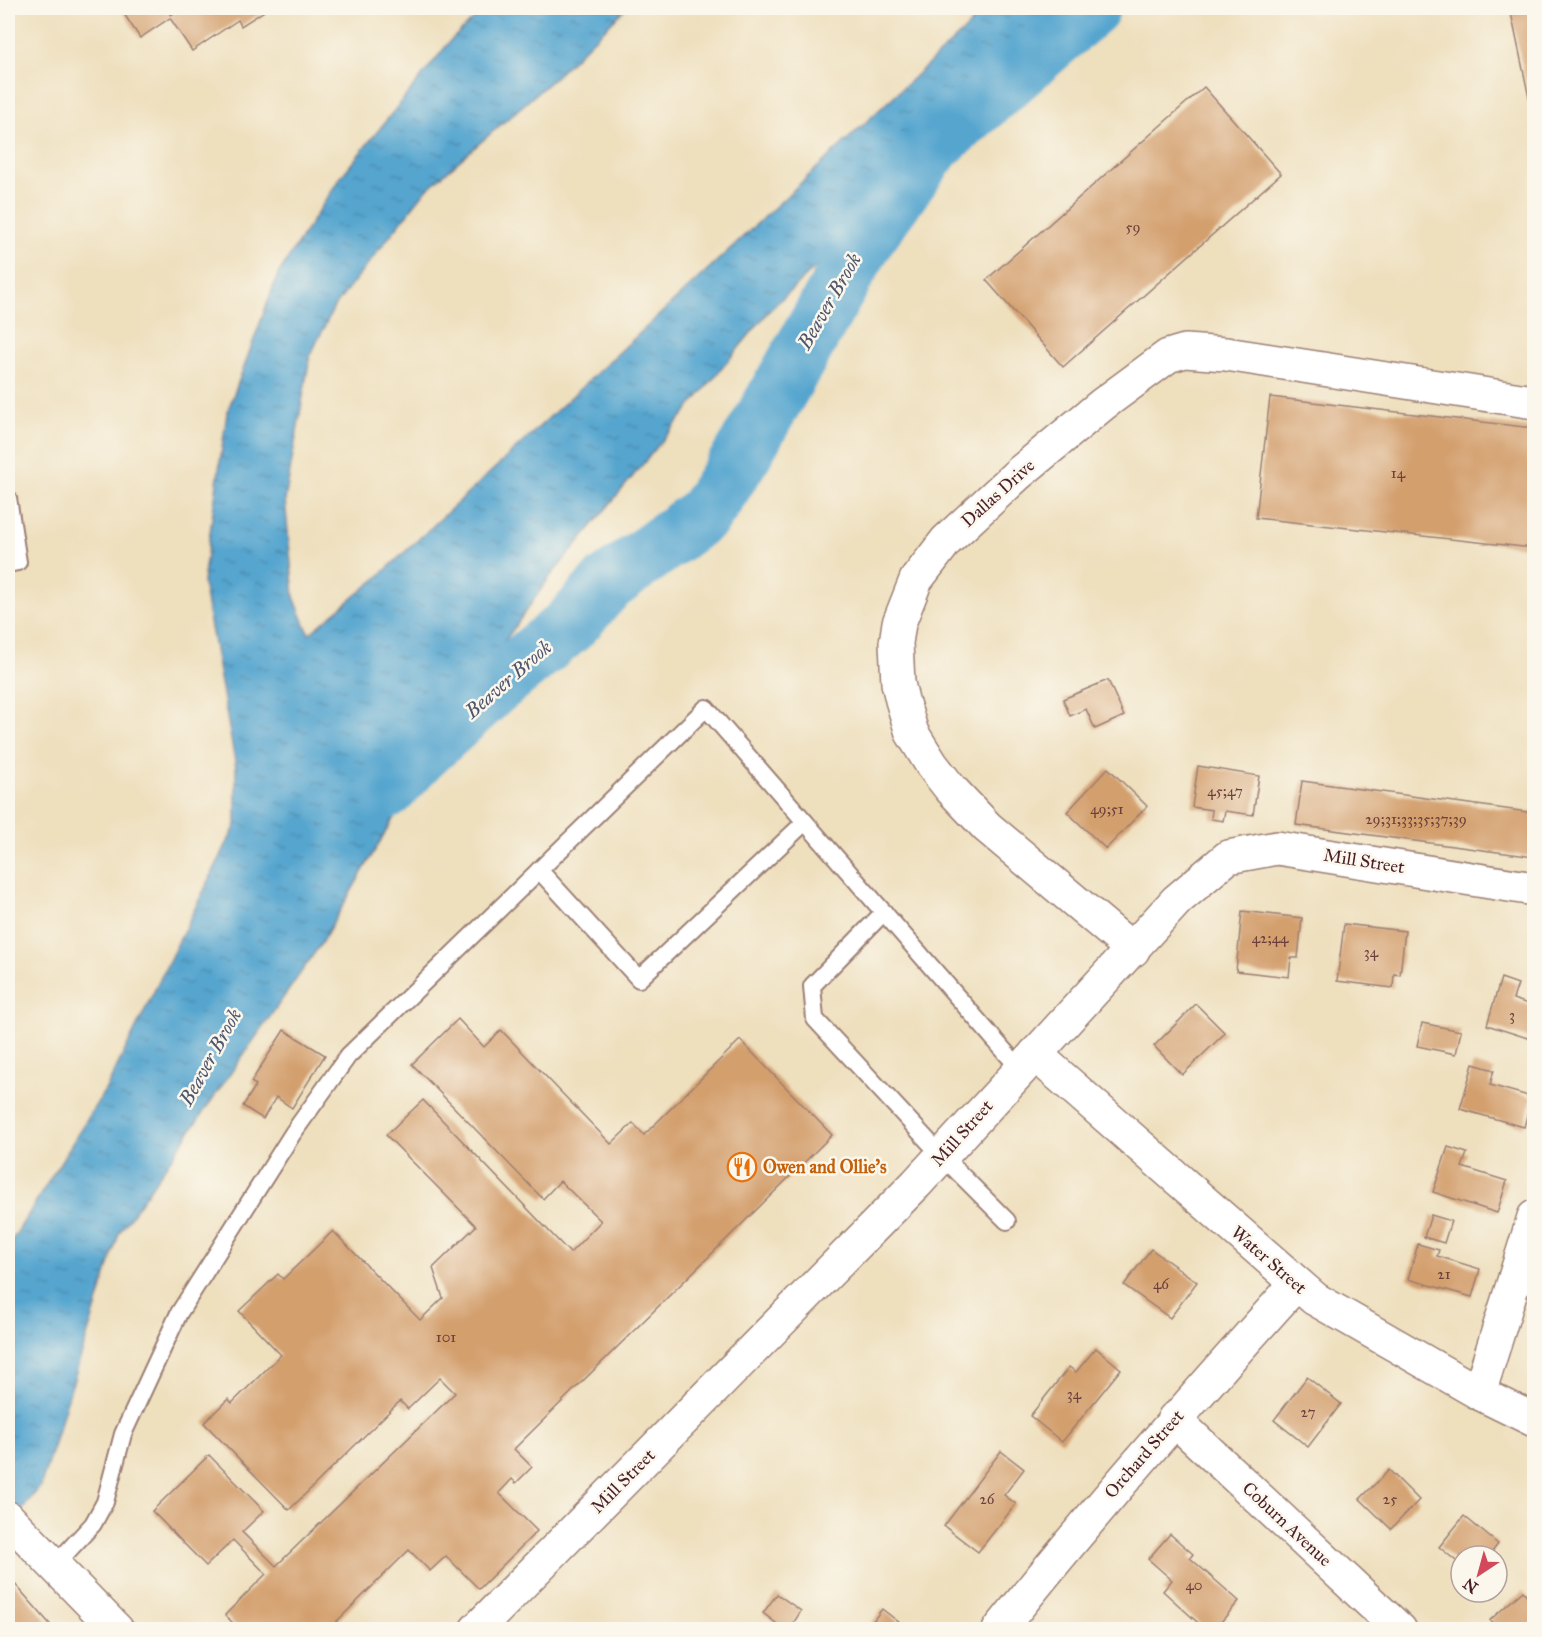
<svg xmlns="http://www.w3.org/2000/svg" width="1542" height="1637" font-family="'IM FELL Great Primer',serif">
	<style>
		.water { fill: url(#water-ripples); stroke: #50627d; stroke-width: 1.5 }
		.lines { fill: none; stroke-linecap: round; stroke-linejoin: round }
		.river { stroke: #55a5cf; stroke-width: 58 }
		.building { fill: #d39f6d }
		.service-casing { stroke: #9c7f74; stroke-width: 20 }
		.minor-casing { stroke: #9c7f74; stroke-width: 36 }
		.secondary-casing { stroke: #9c7f74; stroke-width: 36 }
		.service { stroke: #fff; stroke-width: 16 }
		.minor { stroke: #fff; stroke-width: 33 }
		.secondary { stroke: #fff; stroke-width: 33 }
		.labels { text-anchor: middle; dominant-baseline: central; stroke-width: 5; stroke-linejoin: round; paint-order: stroke }
		.number-label { font-size: 15px; fill: #6c3f3c }
		.street-label { font-size: 18px; fill: #4a1f2b; stroke: #fbf7ec }
		.food-label { font-size: 18px; font-weight: bold; fill: #c56008; stroke: #fbf7ec; text-anchor: start }
		.water-label { font-size: 20px; font-style: italic; fill: #4e556d; stroke: #fbf7ec }
	</style>
	<defs>
		<pattern id="water-ripples" width="26" height="14" patternUnits="userSpaceOnUse" patternTransform="scale(1.5)"><rect width="26" height="14" fill="#55a5cf"/><path d="M2 4q2-2 4 0t4 0M15 11q2-2 4 0t4 0" fill="none" stroke="#4886a8"/></pattern>
	</defs>
	<rect width="100%" height="100%" fill="#fbf7ec"/>
	<filter id="ink" filterUnits="userSpaceOnUse"><feTurbulence type="fractalNoise" baseFrequency=".0167" numOctaves="2"/><feDisplacementMap in="SourceGraphic" scale="12" xChannelSelector="R" yChannelSelector="G"/><feConvolveMatrix kernelMatrix="1 2 1 2 8 2 1 2 1" color-interpolation-filters="sRGB"/></filter>
	<filter id="wash" filterUnits="userSpaceOnUse"><feTurbulence type="fractalNoise" baseFrequency=".008" numOctaves="4" result="noise"/><feDisplacementMap in="SourceGraphic" scale="24" xChannelSelector="R" yChannelSelector="G"/><feGaussianBlur stdDeviation="1.35" result="paint"/><feColorMatrix in="noise" values="0 0 0 0 0 0 0 0 0 0 0 0 0 0 0 0 0 1.4 0 .05"/><feComposite in="paint" operator="in"/></filter>
	<g filter="url(#wash)">
		<rect width="100%" height="100%" fill="#eedfbd"/>
		<!-- water -->
		<polygon class="water" points="486,8 626,8 552,80 427,189 334,307 310,356 285,500 294,597 309,634 377,578 967,28 986,8 1090,8 769,311 549,578 457,709 320,945 119,1233 41,1485 8,1529 8,1247 107,1087 236,825 236,767 203,582 227,413 278,274 340,178 451,40"/>
		<g class="lines">
			<!-- river -->
			<polyline class="river" points="387,790 419,756 493,688 570,625 606,585 705,513 743,454 868,235 934,145 1091,8"/>
		</g>
		<g id="blocks">
			<!-- building -->
			<g class="building">
				<polygon points="120,8 167,8 171,15 182,8 269,8 241,26 238,20 192,51 170,18 140,38"/>
				<polygon points="1510,8 1534,8 1534,117 1533,117"/>
				<polygon points="1204,87 1281,174 1063,367 986,280"/>
				<polygon points="1270,397 1534,428 1534,548 1256,518"/>
				<polygon points="1108,680 1124,716 1095,729 1086,709 1070,716 1063,699"/>
				<polygon points="1198,766 1259,776 1253,815 1225,811 1223,821 1211,819 1212,810 1192,807"/>
				<polygon points="1108,768 1147,806 1106,849 1067,812"/>
				<polygon points="1302,781 1534,813 1534,857 1296,825"/>
				<polygon points="1242,911 1302,918 1298,958 1291,958 1289,977 1236,971"/>
				<polygon points="1344,924 1405,931 1400,975 1394,974 1393,988 1337,981"/>
				<polygon points="1501,978 1518,984 1513,999 1534,1006 1534,1040 1487,1025"/>
				<polygon points="1196,1004 1225,1033 1182,1075 1154,1046"/>
				<polygon points="458,1019 484,1047 501,1030 611,1144 633,1123 644,1135 740,1040 832,1135 514,1449 532,1467 516,1483 512,1479 499,1493 537,1531 479,1589 446,1556 430,1571 409,1550 328,1630 240,1630 225,1615 266,1574 233,1540 206,1566 152,1511 209,1455 264,1511 242,1532 276,1566 455,1393 440,1378 408,1409 400,1401 289,1510 204,1423 228,1399 232,1403 281,1355 239,1311 278,1274 283,1279 333,1231 420,1320 443,1298 433,1268 476,1226 386,1135 423,1100 570,1253 601,1221 560,1181 543,1199 412,1064"/>
				<polygon points="1422,1023 1461,1031 1456,1054 1417,1046"/>
				<polygon points="284,1030 325,1055 292,1108 276,1097 263,1119 243,1106 256,1085 251,1082"/>
				<polygon points="1473,1064 1494,1070 1490,1085 1532,1097 1524,1127 1460,1109"/>
				<polygon points="1448,1147 1467,1153 1462,1167 1507,1181 1497,1213 1433,1192"/>
				<polygon points="1431,1215 1451,1221 1444,1243 1424,1237"/>
				<polygon points="1418,1244 1439,1250 1437,1256 1480,1269 1472,1297 1408,1279"/>
				<polygon points="1151,1249 1197,1282 1170,1318 1124,1285"/>
				<polygon points="1096,1348 1121,1369 1062,1442 1030,1416 1069,1367 1076,1372"/>
				<polygon points="1307,1377 1341,1404 1308,1447 1274,1420"/>
				<polygon points="1001,1451 1024,1469 1004,1495 1016,1504 978,1552 944,1526"/>
				<polygon points="1389,1470 1419,1500 1391,1529 1360,1499"/>
				<polygon points="1464,1516 1498,1544 1489,1556 1461,1556 1461,1565 1439,1547"/>
				<polygon points="1170,1534 1193,1554 1190,1558 1239,1601 1214,1630 1206,1630 1163,1591 1172,1580 1148,1559"/>
				<polygon points="8,1576 55,1630 8,1630"/>
				<polygon points="1523,1591 1534,1604 1534,1630 1498,1630 1490,1620"/>
				<polygon points="777,1594 801,1611 789,1630 785,1630 763,1613"/>
				<polygon points="882,1609 909,1630 866,1630"/>
			</g>
		</g>
	</g>
	<g filter="url(#ink)">
		<use href="#blocks" fill-opacity="0" stroke="#9c7f74" stroke-width="1.5"/>
		<g class="lines">
			<!-- service casing -->
			<g class="service-casing">
				<g id="service">
					<polyline points="8,498 18,562 8,564"/>
					<polyline points="539,870 639,979 805,822"/>
					<polyline points="884,912 812,986 815,1019 942,1156 1007,1221"/>
					<polyline points="54,1566 93,1524 105,1502 123,1434 179,1313 293,1133 348,1056 706,708 1020,1069"/>
				</g>
			</g>
			<!-- minor casing -->
			<g class="minor-casing">
				<g id="minor">
					<polyline points="1133,950 987,827 950,788 932,765 912,733 902,700 898,683 896,643 899,623 916,580 946,541 1018,474 1103,404 1168,356 1185,351 1226,354 1534,402"/>
					<polyline points="1035,1054 1315,1299 1479,1393 1534,1420"/>
					<polyline points="1479,1393 1534,1217"/>
					<polyline points="1174,1419 1400,1630"/>
					<polyline points="476,1630 916,1184 1177,900 1228,857 1277,848 1534,889"/>
					<path d="M 999,1630 C 1094,1511 1194,1397 1296,1284"/>
				</g>
			</g>
			<!-- secondary casing -->
			<g class="secondary-casing">
				<polyline id="secondary" points="8,1518 117,1630"/>
			</g>
			<!-- service -->
			<use href="#service" class="service"/>
			<!-- minor -->
			<use href="#minor" class="minor"/>
			<!-- secondary -->
			<use href="#secondary" class="secondary"/>
		</g>
	</g>
	<!-- icons -->
	<defs>
		<g id="restaurant-ring" transform="scale(1.5)"><circle r="9.5" fill="#fbf7ec" stroke="#e8710a" stroke-width="1.5"/><path d="M-5-6h1v4h1v-4h1v4h1v-4h1v5L-1.5 .5V6h-2V.5L-5-1ZM5-6V6H3V1.5H1.5Q1.5-4 5-6Z" fill="#e8710a"/></g>
	</defs>
	<g fill-rule="evenodd">
		<use href="#restaurant-ring" x="742" y="1167"/>
	</g>
	<g class="labels">
		<!-- number labels -->
		<g class="number-label">
			<text x="1133" y="227">59</text>
			<text x="1398" y="473">14</text>
			<text x="1225" y="791">45;47</text>
			<text x="1107" y="809">49;51</text>
			<text x="1416" y="819">29;31;33;35;37;39</text>
			<text x="1270" y="938">42;44</text>
			<text x="1371" y="952">34</text>
			<text x="1512" y="1015">3</text>
			<text x="1444" y="1274">21</text>
			<text x="1161" y="1284">46</text>
			<text x="446" y="1337">101</text>
			<text x="1074" y="1394">34</text>
			<text x="1308" y="1412">27</text>
			<text x="987" y="1499">26</text>
			<text x="1390" y="1499">25</text>
			<text x="1194" y="1585">40</text>
		</g>
		<!-- street labels -->
		<g class="street-label">
			<text transform="translate(998 493) rotate(-42)">Dallas Drive</text>
			<text transform="translate(1364 861) rotate(9)">Mill Street</text>
			<text transform="translate(962 1133) rotate(-48)">Mill Street</text>
			<text transform="translate(1269 1260) rotate(41)">Water Street</text>
			<text transform="translate(1144 1454) rotate(-49)">Orchard Street</text>
			<text transform="translate(623 1481) rotate(-45)">Mill Street</text>
			<text transform="translate(1287 1524) rotate(43)">Coburn Avenue</text>
		</g>
		<!-- food labels -->
		<g class="food-label">
			<text x="763" y="1167">Owen and Ollie's</text>
		</g>
		<!-- water labels -->
		<g class="water-label">
			<text transform="translate(829 301) rotate(-60)">Beaver Brook</text>
			<text transform="translate(508 679) rotate(-41)">Beaver Brook</text>
			<text transform="translate(210 1057) rotate(-61)">Beaver Brook</text>
		</g>
	</g>
	<!-- margin -->
	<rect width="1542" height="1637" fill="none" stroke="#fbf7ec" stroke-width="30"/>
	<!-- north arrow -->
	<g transform="translate(1479 1574) rotate(216)"><circle r="28" fill="#fbf7ec" stroke="#b4a19f" stroke-width="1.5"/>
	<path d="M0-4.5L10 22L0 15L-10 22Z" fill="#d1495b"/>
	<text y="-9" font-size="16" font-weight="bold" text-anchor="middle" fill="#4a1f2b">N</text>
	</g>
</svg>
